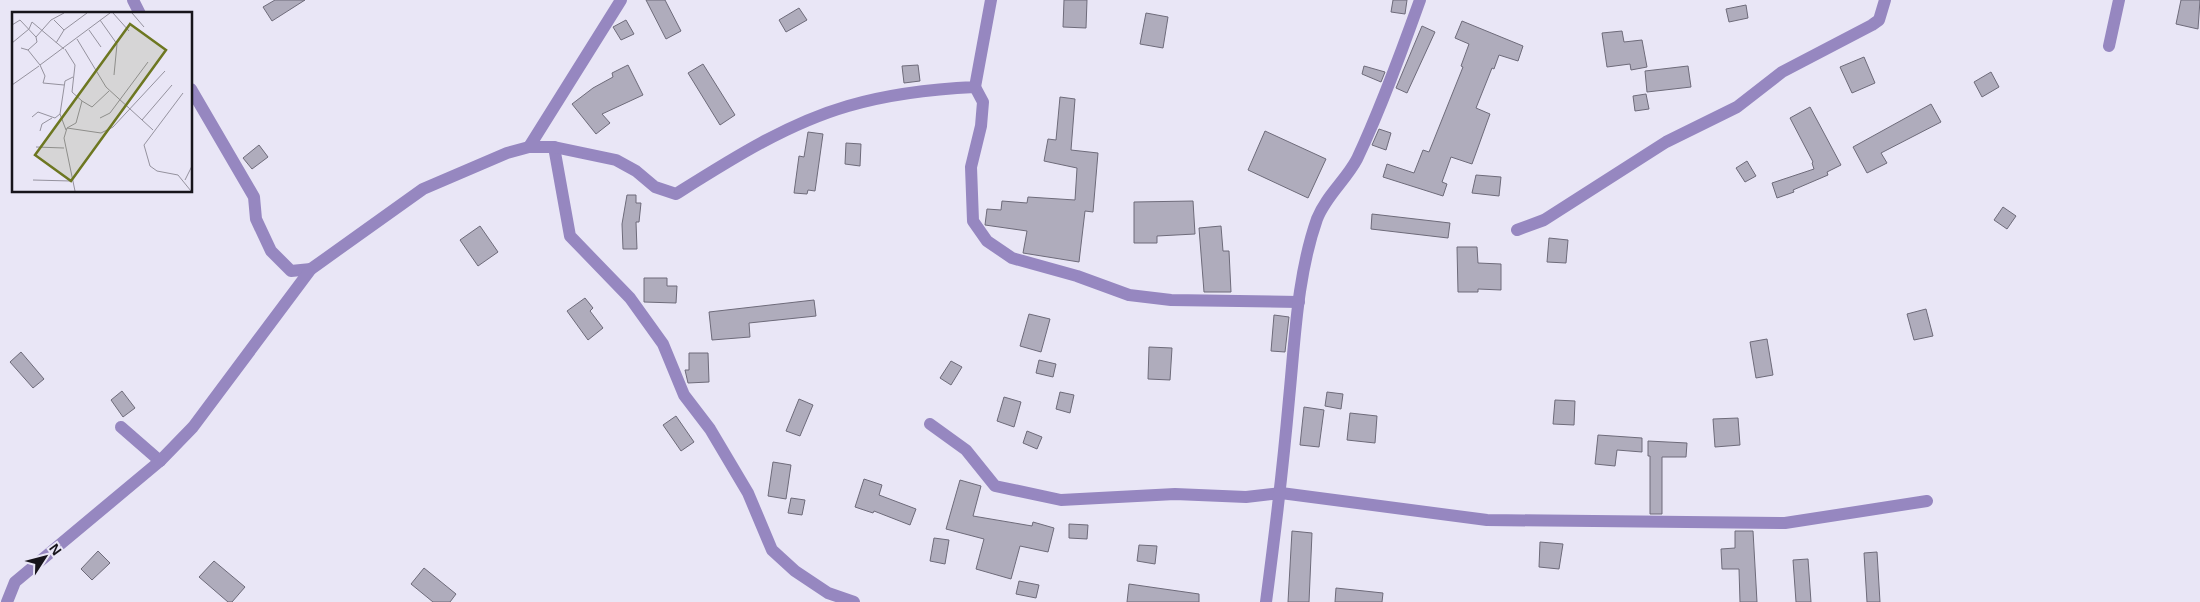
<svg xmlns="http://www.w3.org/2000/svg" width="2200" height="602" font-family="Arial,sans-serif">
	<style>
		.building { fill: #afacbc; stroke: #6e6b7a }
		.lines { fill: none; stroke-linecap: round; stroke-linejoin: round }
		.minor { stroke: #9687c0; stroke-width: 12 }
		.inset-road { fill: none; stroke: #95929e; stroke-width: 1 }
		.view { fill: #6d7721; fill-opacity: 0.15; stroke: #6d7721; stroke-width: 2.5 }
		.inset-edge { fill: none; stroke: #17151b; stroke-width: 2.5 }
	</style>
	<rect width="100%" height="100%" fill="#e9e6f6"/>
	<!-- building -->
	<g class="building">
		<polygon points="275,0 305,0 272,21 263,7"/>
		<polygon points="646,0 665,0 681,31 666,39"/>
		<polygon points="1064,0 1087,0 1086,28 1063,27"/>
		<polygon points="1393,0 1407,0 1405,14 1391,12"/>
		<polygon points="2181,0 2200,0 2198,29 2176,24"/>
		<polygon points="1746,5 1748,18 1729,22 1726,9"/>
		<polygon points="799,8 807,20 786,32 779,20"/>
		<polygon points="1146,13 1168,17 1163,48 1140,44"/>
		<polygon points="626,20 634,34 621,40 613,27"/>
		<polygon points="1462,21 1523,46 1518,61 1499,55 1494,69 1492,68 1476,108 1490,114 1472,164 1451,157 1442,182 1447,184 1443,196 1383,177 1387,164 1414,173 1423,150 1429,152 1463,67 1461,66 1469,44 1455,38"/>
		<polygon points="1422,26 1435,32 1407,93 1396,88"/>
		<polygon points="1622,31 1624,42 1642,40 1647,67 1631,70 1630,64 1607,67 1602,33"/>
		<polygon points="1864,57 1875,83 1852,93 1840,67"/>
		<polygon points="703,64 735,115 720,125 688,73"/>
		<polygon points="628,65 643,95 602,114 610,123 596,134 572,104 593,88 613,77 612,73"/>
		<polygon points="918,65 920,81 904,83 902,66"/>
		<polygon points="1364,66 1385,72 1381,82 1362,74"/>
		<polygon points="1688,66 1691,87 1647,92 1645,71"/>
		<polygon points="1991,72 1999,87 1982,97 1974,82"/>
		<polygon points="1646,94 1649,109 1635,111 1633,96"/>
		<polygon points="1060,97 1075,99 1071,150 1098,153 1093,212 1085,211 1079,262 1023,253 1027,231 985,225 987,209 1001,210 1002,201 1027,203 1028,197 1075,200 1077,168 1044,161 1048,139 1056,140"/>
		<polygon points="1931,104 1941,122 1881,153 1887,163 1867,173 1853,147"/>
		<polygon points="1810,107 1841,165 1827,172 1828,175 1793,190 1794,192 1777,198 1772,183 1814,169 1812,163 1813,162 1790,118"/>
		<polygon points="1379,129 1391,133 1386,150 1372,145"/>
		<polygon points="1265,131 1326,159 1308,198 1248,170"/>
		<polygon points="808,132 823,134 815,191 808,190 807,194 794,193 799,156 804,157"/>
		<polygon points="846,143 861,144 860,166 845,164"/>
		<polygon points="259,145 268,157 252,169 243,158"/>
		<polygon points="1747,161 1756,176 1745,182 1736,168"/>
		<polygon points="1476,175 1501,177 1499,196 1472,193"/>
		<polygon points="627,195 636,195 636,203 641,203 639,222 636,222 637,249 623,249 622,224"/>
		<polygon points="1193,201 1195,234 1157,236 1157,243 1134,243 1134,202"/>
		<polygon points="2003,207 2016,216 2007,229 1994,220"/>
		<polygon points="1372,214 1450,223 1448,238 1371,229"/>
		<polygon points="480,226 498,252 478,266 460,240"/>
		<polygon points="1221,226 1223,251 1229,251 1231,292 1204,292 1199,228"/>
		<polygon points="1549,238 1568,240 1566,263 1547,262"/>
		<polygon points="1457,247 1477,247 1478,263 1501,264 1501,290 1478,289 1478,292 1458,292"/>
		<polygon points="644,278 667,278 667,286 677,286 676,303 644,302"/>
		<polygon points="585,298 593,308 590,311 603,328 588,340 567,311"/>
		<polygon points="814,300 816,316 749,323 750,337 712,340 709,312"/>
		<polygon points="1926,309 1933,336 1914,340 1907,314"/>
		<polygon points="1029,314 1050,319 1041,352 1020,346"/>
		<polygon points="1274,315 1289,317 1285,352 1271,351"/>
		<polygon points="1767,339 1773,375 1756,378 1750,342"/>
		<polygon points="1149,347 1172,348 1170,380 1148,379"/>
		<polygon points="21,352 44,379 33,388 10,362"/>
		<polygon points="689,353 708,353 709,382 688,383 685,370 689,370"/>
		<polygon points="1039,360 1056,364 1053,377 1036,373"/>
		<polygon points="951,361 962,367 951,385 940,378"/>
		<polygon points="122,391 135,408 123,417 111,400"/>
		<polygon points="1060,392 1074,395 1070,413 1056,409"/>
		<polygon points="1327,392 1343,394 1341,409 1325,406"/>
		<polygon points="1004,397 1021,402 1014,427 997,421"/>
		<polygon points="799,399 813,405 800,436 786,431"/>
		<polygon points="1555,400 1575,401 1574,425 1553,424"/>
		<polygon points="1304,407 1324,410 1319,447 1300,445"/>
		<polygon points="1350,413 1377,416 1375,443 1347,440"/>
		<polygon points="676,416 694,442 681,451 663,425"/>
		<polygon points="1738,418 1740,445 1715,447 1713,419"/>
		<polygon points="1027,431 1042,437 1037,449 1023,443"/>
		<polygon points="1598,435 1642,438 1642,452 1617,450 1615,466 1595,464"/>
		<polygon points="1648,441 1687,443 1686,457 1662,457 1662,514 1650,514 1650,456 1648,456"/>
		<polygon points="773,462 791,465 786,499 768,496"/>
		<polygon points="864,479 882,485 879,495 916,509 910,525 874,511 873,513 855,507"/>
		<polygon points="960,480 981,486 973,516 1032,526 1033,522 1054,528 1048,552 1020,546 1011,579 976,569 984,539 946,529"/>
		<polygon points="791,498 805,500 802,515 788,513"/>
		<polygon points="1069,524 1088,525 1087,539 1069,538"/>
		<polygon points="1292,531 1312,533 1309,602 1288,602"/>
		<polygon points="1735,531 1753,531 1757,602 1740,602 1739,569 1722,569 1721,549 1735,548"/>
		<polygon points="934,538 949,540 945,564 930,561"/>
		<polygon points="1540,542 1563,544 1559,569 1539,567"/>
		<polygon points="1139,545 1157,546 1155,564 1137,561"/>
		<polygon points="98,551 110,563 92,580 81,569"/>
		<polygon points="1877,552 1880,602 1867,602 1864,553"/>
		<polygon points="1808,559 1811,602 1796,602 1793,560"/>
		<polygon points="214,561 245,587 232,602 228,602 199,577"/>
		<polygon points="424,568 456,594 450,602 433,602 411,584"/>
		<polygon points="1019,581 1039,585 1036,598 1016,594"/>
		<polygon points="1129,584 1199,594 1199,602 1127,602"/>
		<polygon points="1336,588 1383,593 1382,602 1335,602"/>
	</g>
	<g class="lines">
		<!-- minor -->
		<g class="minor">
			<polyline points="133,0 140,14"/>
			<polyline points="2109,46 2119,0"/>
			<polyline points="975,87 983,102 981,126 971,167 973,221 987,241 1012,258 1077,276 1129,295 1171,300 1299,302"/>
			<polyline points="191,89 254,197 256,219 271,251 291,271 311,269"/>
			<polyline points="529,147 621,0"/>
			<polyline points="554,147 570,236 630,298 663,344 684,395 710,429 748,493 772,550 795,571 828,593 854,602"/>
			<polyline points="1517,230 1544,220 1666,142 1737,107 1782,72 1872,25 1879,20 1885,0"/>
			<polyline points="930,424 966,450 995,486 1061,500 1175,494 1246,497 1281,493 1487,520 1785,523 1927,501"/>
			<polyline points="121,427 160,461"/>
			<path d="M 7,602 L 15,582 L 160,461 L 193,427 L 311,269 L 423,189 L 507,153 L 529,147 L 554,147 L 616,160 L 636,171 L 655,187 L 676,194 C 730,160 786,124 848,106 C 889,94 932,89 975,87 L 991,0"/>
			<path d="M 1266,602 C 1275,534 1283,467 1289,399 C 1295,339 1297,276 1317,219 C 1326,196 1346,180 1357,159 C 1381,108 1401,53 1420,0"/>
		</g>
	</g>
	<!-- overview -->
	<g transform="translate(12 12)">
		<rect width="180" height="180" fill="#e9e6f6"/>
		<path class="inset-road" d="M 101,1 L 117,19M 120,1 L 132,15M 42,8 L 52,18 L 75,1M 88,8 L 105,32 L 102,63M 0,13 L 8,8 L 24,25M 77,18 L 89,35M 65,27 L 94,75 L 141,118M 0,31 L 17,17 L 20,10 L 52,37M 44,31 L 52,18M 9,36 L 16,38 L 28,53 L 33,64 L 31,71 L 52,73M 53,37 L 63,53 L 60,80 L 70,89 L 64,111 L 55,116 L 52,126 L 63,179M 16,38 L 25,30 L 24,25 L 39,8 L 52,1M 28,53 L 98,1M 0,73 L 27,54M 171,81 L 132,133 L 138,154 L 145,159 L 166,163 L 179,179M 70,89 L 80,95 L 97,79M 20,105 L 26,100 L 43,106 L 48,102M 88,106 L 98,101 L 136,50M 130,108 L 160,73M 55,116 L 89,121 L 101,115 L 153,59M 54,118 L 48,102 L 53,69 L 61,65M 28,119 L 30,112 L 40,106M 24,135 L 52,136M 21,168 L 59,169M 173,168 L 180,154"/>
		<path class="view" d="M 118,12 L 154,38 L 59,169 L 23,143 Z"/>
		<rect width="180" height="180" class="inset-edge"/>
	</g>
	<!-- north arrow -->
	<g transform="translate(45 557) rotate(54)" stroke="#e9e6f6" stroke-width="4" paint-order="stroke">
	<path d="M0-4L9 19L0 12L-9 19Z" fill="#17151b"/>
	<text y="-8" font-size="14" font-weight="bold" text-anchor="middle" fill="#17151b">N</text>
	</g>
</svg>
